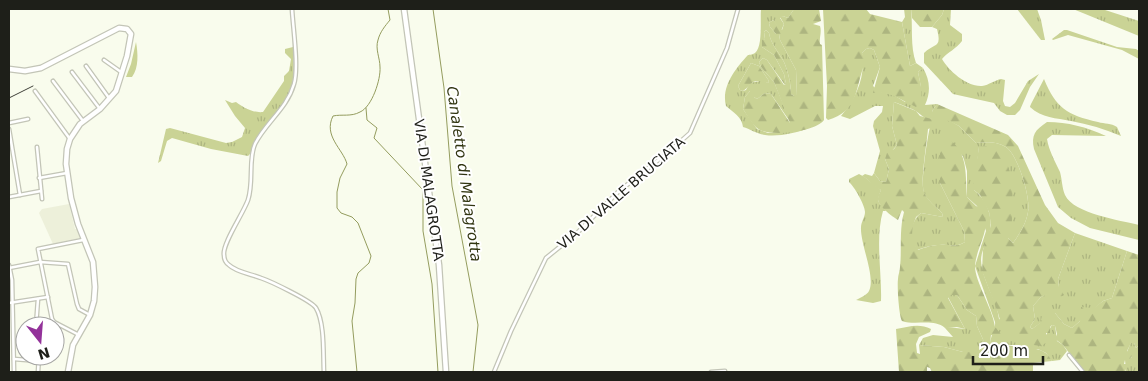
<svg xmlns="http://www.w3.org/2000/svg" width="1148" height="381" font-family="'DejaVu Sans',sans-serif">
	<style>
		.built { fill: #edf0da }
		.grass { fill: url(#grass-tufts); fill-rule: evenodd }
		.forest { fill: url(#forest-firs) }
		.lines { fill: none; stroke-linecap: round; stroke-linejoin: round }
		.stream { stroke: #949c5e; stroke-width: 1 }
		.street-casing { stroke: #c3c5b7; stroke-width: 5 }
		.secondary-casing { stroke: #c3c5b7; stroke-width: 7 }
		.street { stroke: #fff; stroke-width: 2.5 }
		.secondary { stroke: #fff; stroke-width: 4.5 }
		.rail { stroke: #40413a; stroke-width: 1 }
		.labels { text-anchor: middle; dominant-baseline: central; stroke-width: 4; stroke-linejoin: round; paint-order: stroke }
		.street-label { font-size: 14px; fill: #1e1f19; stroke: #fff }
		.water-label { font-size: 15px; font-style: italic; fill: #313511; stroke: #fff }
	</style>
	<defs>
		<pattern id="grass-tufts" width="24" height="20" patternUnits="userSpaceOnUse" patternTransform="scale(1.25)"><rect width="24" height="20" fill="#cad395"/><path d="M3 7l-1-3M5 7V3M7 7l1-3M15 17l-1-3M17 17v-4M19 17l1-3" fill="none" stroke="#adb580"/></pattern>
		<pattern id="forest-firs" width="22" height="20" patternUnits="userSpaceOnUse" patternTransform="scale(1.25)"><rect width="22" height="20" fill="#cad395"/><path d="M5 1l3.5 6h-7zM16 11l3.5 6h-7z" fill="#adb580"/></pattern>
	</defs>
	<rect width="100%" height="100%" fill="#f9fced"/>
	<!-- built -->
	<polygon class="built" points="69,204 75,229 77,229 81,238 53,244 39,213 42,209"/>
	<!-- grass -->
	<g class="grass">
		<path d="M 761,9 L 794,9 L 788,18 L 783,16 L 780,18 L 784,24 L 781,31 L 773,20 L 769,23 L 770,27 L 776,34 L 779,34 L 780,40 L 796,70 L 797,96 L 794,96 L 791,94 C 791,84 788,71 784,62 C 779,52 771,45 769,33 L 766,30 L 764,32 L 765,39 L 762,41 L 762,47 L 774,55 L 784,74 L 786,84 L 785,85 L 767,60 L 763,58 L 759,62 L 761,67 L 774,82 L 791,123 L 771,94 L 765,93 L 757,99 L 754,97 L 754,91 L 750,91 L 745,97 L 743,109 L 757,129 L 768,133 L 795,131 L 809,128 C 796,133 778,137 765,135 C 757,134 750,129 743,127 C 742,117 733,112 726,106 C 721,87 735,69 748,55 C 749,55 754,54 755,53 C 763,47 760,19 761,9 ZM 751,63 L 759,66 L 769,81 L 768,83 L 762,80 C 752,84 752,79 746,90 L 743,91 L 740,90 L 738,86 Z"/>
		<path d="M 904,9 L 911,9 C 913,27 910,46 916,63 L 910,66 L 902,22 L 905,17 Z"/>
		<path d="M 944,9 L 951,9 L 950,25 L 962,34 L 962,41 C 956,49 948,52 942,59 C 949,71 967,87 982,86 C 989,85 995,80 1001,79 L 1005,80 L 1003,101 L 1005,106 L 1010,107 L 1015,103 L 1028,81 L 1039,74 L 1030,87 L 1020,110 L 1015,115 L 1007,115 L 1000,111 L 994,103 L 953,94 L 924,63 L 924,53 C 935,42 942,49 937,29 L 932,27 L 942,15 Z"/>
		<polygon points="1017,9 1037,9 1041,20 1045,40 1041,40"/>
		<polygon points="1073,9 1102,9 1139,21 1139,36"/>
		<polygon points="1064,30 1067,30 1117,47 1136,49 1139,51 1139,59 1122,50 1068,35 1053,40 1052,39"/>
		<path d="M 136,42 C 138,53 139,68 132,77 L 126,77 L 131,64 Z"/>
		<path d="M 293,47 C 294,69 296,89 282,108 C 274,118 264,128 257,139 C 253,144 253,152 248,156 L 211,149 L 172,138 L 167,141 L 161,161 L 158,163 L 166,129 L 170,128 L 226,143 L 232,142 L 242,137 L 245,128 L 235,116 L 225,100 L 232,103 L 236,102 C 244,108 253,113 263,112 L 284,81 L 284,76 L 289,71 L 291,59 L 285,53 L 285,49 Z"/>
		<path d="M 870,48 L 874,50 L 880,67 L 873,86 L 880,92 L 892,94 L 905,102 L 921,87 L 918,72 L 923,68 C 930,80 931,92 925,105 L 937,104 L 932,111 L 959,126 L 976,143 C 987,142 996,141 1006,147 C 1018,155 1031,198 1028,212 C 1026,224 1020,233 1013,243 L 1008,238 L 979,147 L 974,190 C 987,200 994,218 989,234 C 987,243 981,251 981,260 C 982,281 997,299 999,319 L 1046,335 L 1052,325 L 1055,326 L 1057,341 L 1063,345 L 1067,351 L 1060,360 L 1052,361 L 1046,353 L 1038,349 L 1027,349 L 1013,345 L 990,345 C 990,336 996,330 995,322 L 975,266 L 986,231 L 977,206 L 967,197 L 967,171 L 963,156 L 940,139 L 940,183 L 964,231 L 965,242 C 956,247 955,245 946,245 C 936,244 926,247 917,250 C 916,247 912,242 911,239 C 910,230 914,218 921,213 L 943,217 L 942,213 C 936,207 927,200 924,193 C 920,183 928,131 932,119 C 923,119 921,114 914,110 C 908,107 900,104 894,102 L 892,126 L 897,145 L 885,159 L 889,169 L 886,182 L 880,181 L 874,173 L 880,151 L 873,126 L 874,121 L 882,112 L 883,106 L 875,106 L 850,119 L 841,116 C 856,99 866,76 862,53 L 866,49 Z"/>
		<path d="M 1044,79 C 1056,108 1067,115 1098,122 C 1105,124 1111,123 1117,127 L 1121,136 C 1105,129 1088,124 1071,121 C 1056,118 1042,118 1030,107 L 1031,104 Z"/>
		<path d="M 1047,122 C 1068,122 1086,127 1106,136 L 1052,135 L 1047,139 C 1049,151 1055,161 1060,172 C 1062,179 1062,188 1065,195 C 1074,214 1120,220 1139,225 L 1139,240 L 1090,228 L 1071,218 L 1058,207 L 1034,149 C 1031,135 1035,130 1047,122 Z"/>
		<path d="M 859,174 C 868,178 873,185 881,190 C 876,203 878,201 886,211 L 883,211 C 875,238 882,273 881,301 L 873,303 L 856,300 C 860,298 867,295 869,291 C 876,277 860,244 861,227 C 861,222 865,217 865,212 C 865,205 854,186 849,182 L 849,179 Z"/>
		<polygon points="1075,233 1127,251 1112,298 1103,301 1072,328 1064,324 1055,313 1032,329 1030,327 1035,319 1033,306 1041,297 1059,287 1058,279"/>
		<polygon points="951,294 957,295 967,310 976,316 977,326 986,346 978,352 963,352 944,347 919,345 923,338 933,335 953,337 945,328 947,327 965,329 948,297"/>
		<polygon points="1131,342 1134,343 1136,348 1139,345 1139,372 1124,372 1126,370 1125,360 1132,357 1127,352"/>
	</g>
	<!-- forest -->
	<g class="forest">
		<path d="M 794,9 L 819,9 L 821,21 L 813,24 L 820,26 C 822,32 819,38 820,44 L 822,45 L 824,120 C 816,132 767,138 757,128 C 751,123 747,115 743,109 L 745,97 L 750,91 L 755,91 L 754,97 L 757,99 L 765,93 L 771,94 L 790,123 L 774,82 L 761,67 L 759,62 L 763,58 L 767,60 L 784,85 L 786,84 L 784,74 L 774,55 L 762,47 L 762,40 L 765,39 L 764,32 L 766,30 L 769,33 C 771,45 779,52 784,62 C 788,71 791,84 791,94 L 794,96 L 797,96 L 796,70 L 780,40 L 779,34 L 776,34 L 770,27 L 769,23 L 773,20 L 782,30 L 784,24 L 780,17 L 783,16 L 788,18 Z"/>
		<path d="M 823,9 L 866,9 L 870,14 L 902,22 L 910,66 L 916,63 L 923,68 L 918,72 C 920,83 926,99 916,107 C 901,100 890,91 873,93 L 880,67 L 874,50 L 870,48 L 866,49 L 862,53 L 866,63 L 863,68 C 855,92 857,111 828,120 L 826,118 L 827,86 Z"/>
		<polygon points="911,9 944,9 942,15 932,27 920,27 912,18"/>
		<path d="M 751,63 L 759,66 L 769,81 L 768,83 C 750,78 754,83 743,91 L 740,90 L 738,86 Z"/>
		<path d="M 894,102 L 916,111 L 920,116 L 932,119 L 936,123 L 934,127 L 928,129 C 927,142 920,183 924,192 C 927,200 936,207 942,213 L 943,217 L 921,213 L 916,217 C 911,231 910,237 918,250 C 926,247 936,244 946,245 C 956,245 956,247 965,242 L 964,231 L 940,183 L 940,139 L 942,134 C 969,150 965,170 967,197 L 976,206 L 983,209 C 992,229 977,245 975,265 C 974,280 993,309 995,327 L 1001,334 L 1000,337 L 991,335 L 990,344 C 1002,346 1035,346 1044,352 C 1048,354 1050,358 1052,361 L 1033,363 L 1033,372 L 932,372 L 930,368 L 927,367 L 927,372 L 899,372 L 896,329 C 908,327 919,323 931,329 L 930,332 L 919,337 L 916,344 L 917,353 L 920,354 L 919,345 L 944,347 L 963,352 L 977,352 L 986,346 L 977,326 L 976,316 L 967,310 L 957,295 L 951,295 L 948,298 L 965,329 L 957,327 L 945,328 C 933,318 916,326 902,321 C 899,316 897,287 898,279 C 898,275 900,271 900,267 C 902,249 899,230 904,212 L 902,210 L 898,220 C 892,216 877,206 878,198 C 878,195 880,193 881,190 C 872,187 871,180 862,176 L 865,174 L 872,176 L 874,173 L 880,181 L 886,182 L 889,169 L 885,159 L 887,153 L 894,149 L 897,145 L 892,126 Z"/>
		<path d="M 937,104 L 1008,135 L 1018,146 L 1045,205 L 1058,223 L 1075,233 L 1058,279 L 1059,287 L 1064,295 L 1053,302 L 1048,294 L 1041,297 L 1033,306 L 1035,319 L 1030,327 L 1032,329 L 1040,323 L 1042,316 L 1048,313 L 1055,313 L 1064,324 L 1072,328 L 1080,321 L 1081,307 L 1094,308 L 1103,301 L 1112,298 L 1127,251 L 1139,255 L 1139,345 L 1136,348 L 1134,343 L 1131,343 L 1127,351 L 1132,356 L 1129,360 L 1125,360 L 1124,364 L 1130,364 L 1124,372 L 1084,372 L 1063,345 L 1055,339 L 1057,334 L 1055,326 L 1052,325 L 1050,327 L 1050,333 L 1046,333 L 1046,335 L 1050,336 L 1050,340 L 1041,346 L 1019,343 L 1008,336 L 1003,330 L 998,313 L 982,271 L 983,250 L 991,225 L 989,212 L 980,195 L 974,190 L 973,184 L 979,147 C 986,145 991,146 997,151 C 1018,166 1012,208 1011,232 L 1008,238 L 1013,243 C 1020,233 1026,224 1028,212 C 1031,198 1018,155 1006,147 C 996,141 987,142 976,143 L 959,126 L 936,115 L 932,111 Z"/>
	</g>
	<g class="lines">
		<!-- stream -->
		<g class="stream">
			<polyline points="433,9 444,88 452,186 478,325 473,372"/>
			<polyline points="366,108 367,120 377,128 374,138 423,190 423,231 432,284 438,372"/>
			<path d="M 357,372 L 352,321 L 355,303 L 356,279 L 358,273 L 369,263 L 371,256 L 358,223 L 352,217 L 341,213 L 337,208 L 337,192 L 340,178 L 347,164 C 343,149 323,136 333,116 C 342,114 351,117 360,112 C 372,107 381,79 380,67 C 380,58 375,49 378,40 C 380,32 385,26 390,20 L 388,9"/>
		</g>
		<!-- street casing -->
		<g class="street-casing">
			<g id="street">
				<path d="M 292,9 C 293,28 299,67 294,84 C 287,109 266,122 255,144 C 248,159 254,182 248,200 C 243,214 222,244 224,255 C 224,259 226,263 229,265 C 236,272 251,274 261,278 C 270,281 312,301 316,308 C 325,323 323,355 324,372"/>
				<polyline points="104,60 121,72"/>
				<polyline points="86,66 109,98"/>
				<polyline points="72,72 100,109"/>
				<polyline points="53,81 83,121"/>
				<polyline points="35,91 70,139"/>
				<polyline points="9,123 28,119"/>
				<polyline points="9,129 20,195"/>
				<polyline points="37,147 42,199"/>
				<polyline points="39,178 67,173"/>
				<polyline points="9,197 41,191"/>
				<polyline points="9,265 12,280 14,372"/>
				<polyline points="9,268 40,262 68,264 77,304 79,309 90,315"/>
				<polyline points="9,303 48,297"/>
				<polyline points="36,326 38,299"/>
				<polyline points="79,335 54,322 52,319 38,249 83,240"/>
				<polyline points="1069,355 1083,372"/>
				<polyline points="14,359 39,361"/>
				<polyline points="38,372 39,356"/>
				<polyline points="494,372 511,331 546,258 577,233 618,192 671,150 690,133 727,48 738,9"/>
				<polyline points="711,372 725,371"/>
			</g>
		</g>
		<!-- secondary casing -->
		<g class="secondary-casing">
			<g id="secondary">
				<polyline points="404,9 439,265 446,372"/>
				<polyline points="9,69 25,71 41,68 119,28 127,29 131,34 127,56 116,91 100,109 80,124 70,139 67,149 66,164 71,198 78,224 93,262 95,287 94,301 90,315 73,345 68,372"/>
			</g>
		</g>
		<!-- street -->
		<use href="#street" class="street"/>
		<!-- secondary -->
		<use href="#secondary" class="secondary"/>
		<!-- rail -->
		<polyline class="rail" points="9,98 33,86"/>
	</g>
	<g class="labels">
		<!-- street labels -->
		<g class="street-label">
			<text transform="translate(429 190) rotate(82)">VIA DI MALAGROTTA</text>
			<text transform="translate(621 193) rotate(-41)">VIA DI VALLE BRUCIATA</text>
		</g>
		<!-- water labels -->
		<g class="water-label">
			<text transform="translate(464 174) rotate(82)">Canaletto di Malagrotta</text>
		</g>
	</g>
	<!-- border -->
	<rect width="1148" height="381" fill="none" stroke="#1e1f19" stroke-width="20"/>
	<!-- north arrow -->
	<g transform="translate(40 341) rotate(163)"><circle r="24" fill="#ffffff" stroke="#a5a5a3"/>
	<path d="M0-4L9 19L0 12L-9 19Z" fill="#93329a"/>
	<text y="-8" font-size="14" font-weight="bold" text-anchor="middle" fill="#1e1f19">N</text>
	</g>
	<!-- scale -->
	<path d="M973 356v8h70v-8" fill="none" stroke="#1e1f19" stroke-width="2.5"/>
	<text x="980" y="356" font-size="15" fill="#1e1f19" stroke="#ffffff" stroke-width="4" paint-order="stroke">200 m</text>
</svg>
